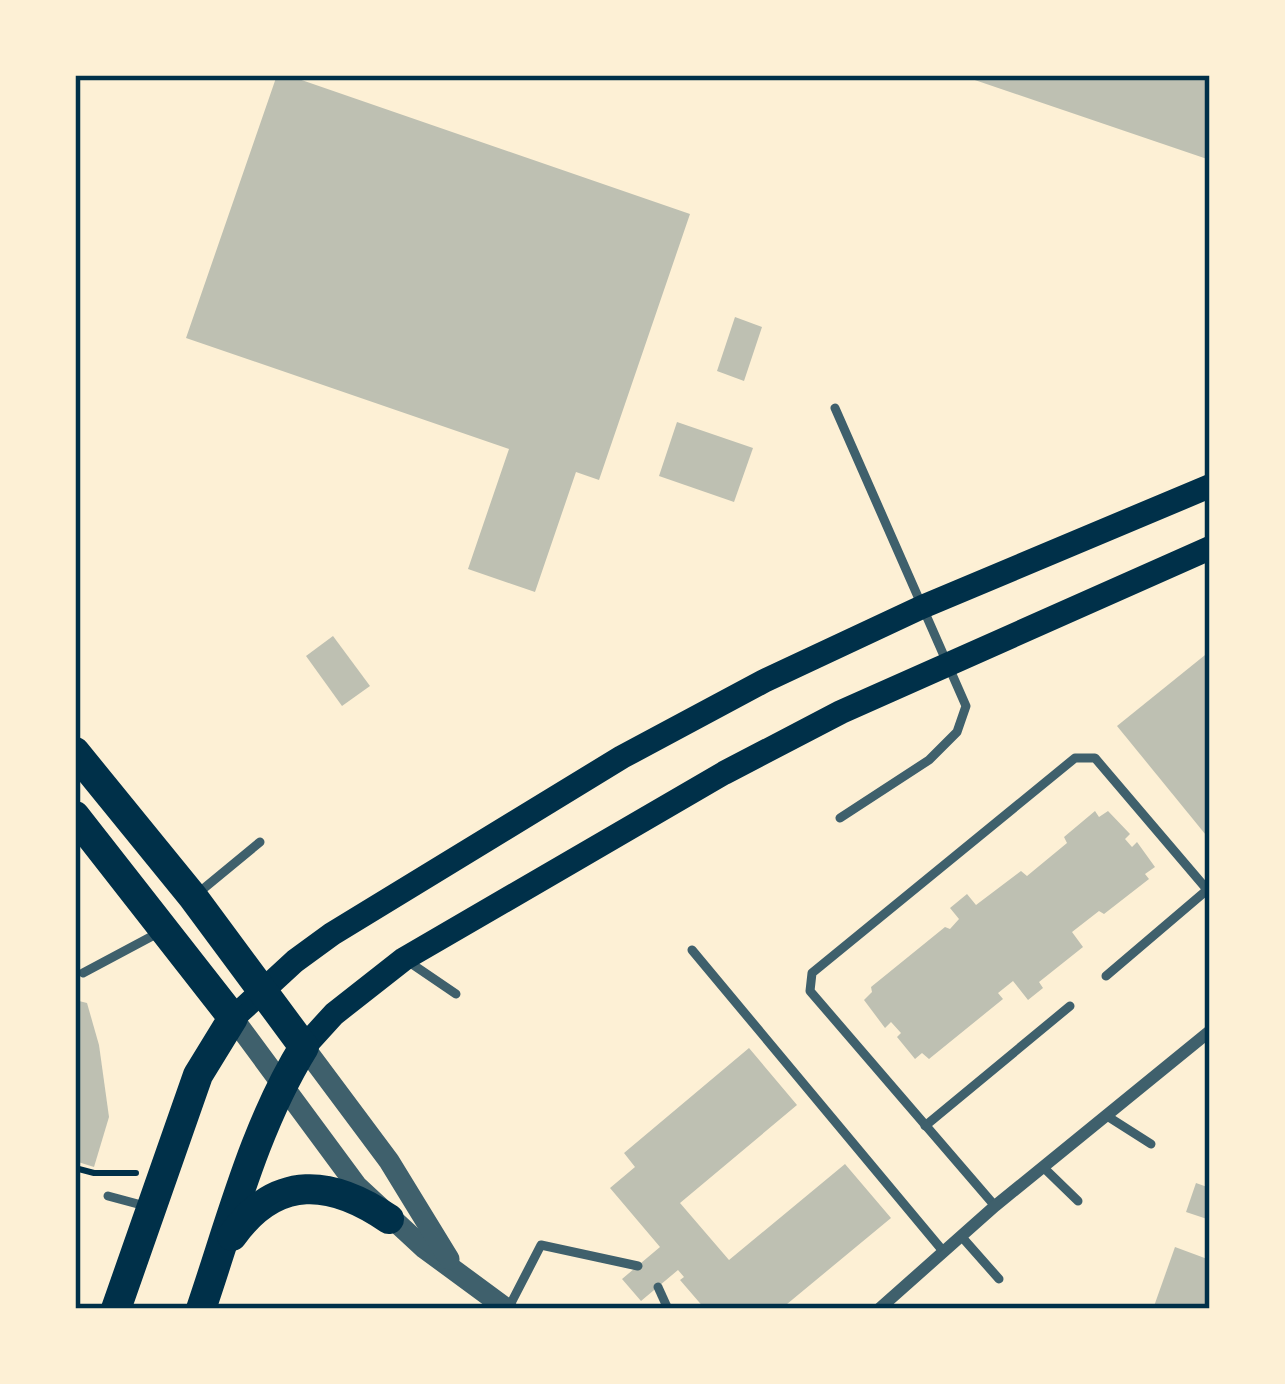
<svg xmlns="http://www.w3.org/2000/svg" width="1285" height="1384" font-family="'IBM Plex Sans',sans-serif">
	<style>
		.building { fill: #bec0b2 }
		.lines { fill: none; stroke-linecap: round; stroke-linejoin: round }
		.path { stroke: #003049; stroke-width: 6 }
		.service { stroke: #3f606c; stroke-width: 9 }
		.minor { stroke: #3f606c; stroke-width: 12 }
		.tertiary { stroke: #3f606c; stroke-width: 21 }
		.secondary { stroke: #003049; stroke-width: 24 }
		.primary { stroke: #003049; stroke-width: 30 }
		.neatline { fill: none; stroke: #003049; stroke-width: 4.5 }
	</style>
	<rect width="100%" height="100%" fill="#fdf0d5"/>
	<!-- building -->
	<g class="building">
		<polygon points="277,75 287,75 690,214 599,480 576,472 535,592 468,569 509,449 186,338"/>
		<polygon points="1210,75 1210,160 963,76 964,75"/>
		<polygon points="735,317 762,327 744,381 717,371"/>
		<polygon points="677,422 753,448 734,502 659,476"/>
		<polygon points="333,636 370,686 342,706 306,656"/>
		<polygon points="1210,651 1210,840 1117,726"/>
		<polygon points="1095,811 1099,817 1108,811 1130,834 1125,839 1132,847 1137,842 1155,867 1145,874 1149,879 1104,914 1099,911 1072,932 1083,947 1039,982 1043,988 1028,1000 1013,981 998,993 1003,999 929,1059 922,1053 915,1059 897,1037 901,1033 891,1022 885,1028 864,1000 872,992 871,987 945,927 950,929 959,919 950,908 967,894 976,905 1021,871 1027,876 1067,843 1064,837"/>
		<polygon points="75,1000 87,1003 99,1045 109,1117 94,1167 75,1161"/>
		<polygon points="749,1048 797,1105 680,1203 729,1260 845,1164 891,1218 781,1309 705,1309 680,1280 684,1277 678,1270 641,1301 622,1279 660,1247 610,1188 635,1167 624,1153"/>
		<polygon points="1196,1183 1210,1188 1210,1220 1186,1212"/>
		<polygon points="1175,1247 1210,1260 1210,1309 1153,1309"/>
	</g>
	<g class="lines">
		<!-- path -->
		<polyline class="path" points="75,1168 94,1173 136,1173"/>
		<!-- service -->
		<g class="service">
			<polyline points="835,408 966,706 957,732 929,760 840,818"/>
			<polyline points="197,894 260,842"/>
			<polyline points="692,950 943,1251"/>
			<polyline points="409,962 456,994"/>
			<polyline points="83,973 158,933"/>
			<polyline points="1106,976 1207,890"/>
			<polyline points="1107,1116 1151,1144"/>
			<polyline points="925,1126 1070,1006"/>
			<polyline points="1044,1168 1078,1201"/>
			<polyline points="108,1196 149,1207"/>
			<polyline points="995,1206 810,991 812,973 1075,758 1095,758 1210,893"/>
			<polyline points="961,1236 999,1279"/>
			<polyline points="658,1287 668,1309"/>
			<polyline points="509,1307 541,1245 638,1266"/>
		</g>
		<!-- minor -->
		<polyline class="minor" points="879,1309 995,1206 1210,1031"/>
		<!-- tertiary -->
		<g class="tertiary">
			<polyline points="233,1018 357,1186 424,1248 507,1309"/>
			<polyline points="304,1047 389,1161 449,1259"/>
		</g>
		<!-- secondary -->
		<g class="secondary">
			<polyline points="233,1018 295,961 332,934 622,757 764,681 922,607 1210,486"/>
			<polyline points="304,1047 334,1014 404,959 724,773 841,712 1210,548"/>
		</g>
		<!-- primary -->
		<g class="primary">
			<path d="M 75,752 L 193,897 L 304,1047 C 255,1126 231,1221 201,1309"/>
			<polyline points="75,816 233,1018 198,1075 116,1309"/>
			<path d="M 232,1236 C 277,1173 332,1180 389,1219"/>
		</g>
	</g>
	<!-- border -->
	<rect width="1285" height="1384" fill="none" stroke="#fdf0d5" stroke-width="156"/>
	<rect x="78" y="78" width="1129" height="1228" class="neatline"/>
</svg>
